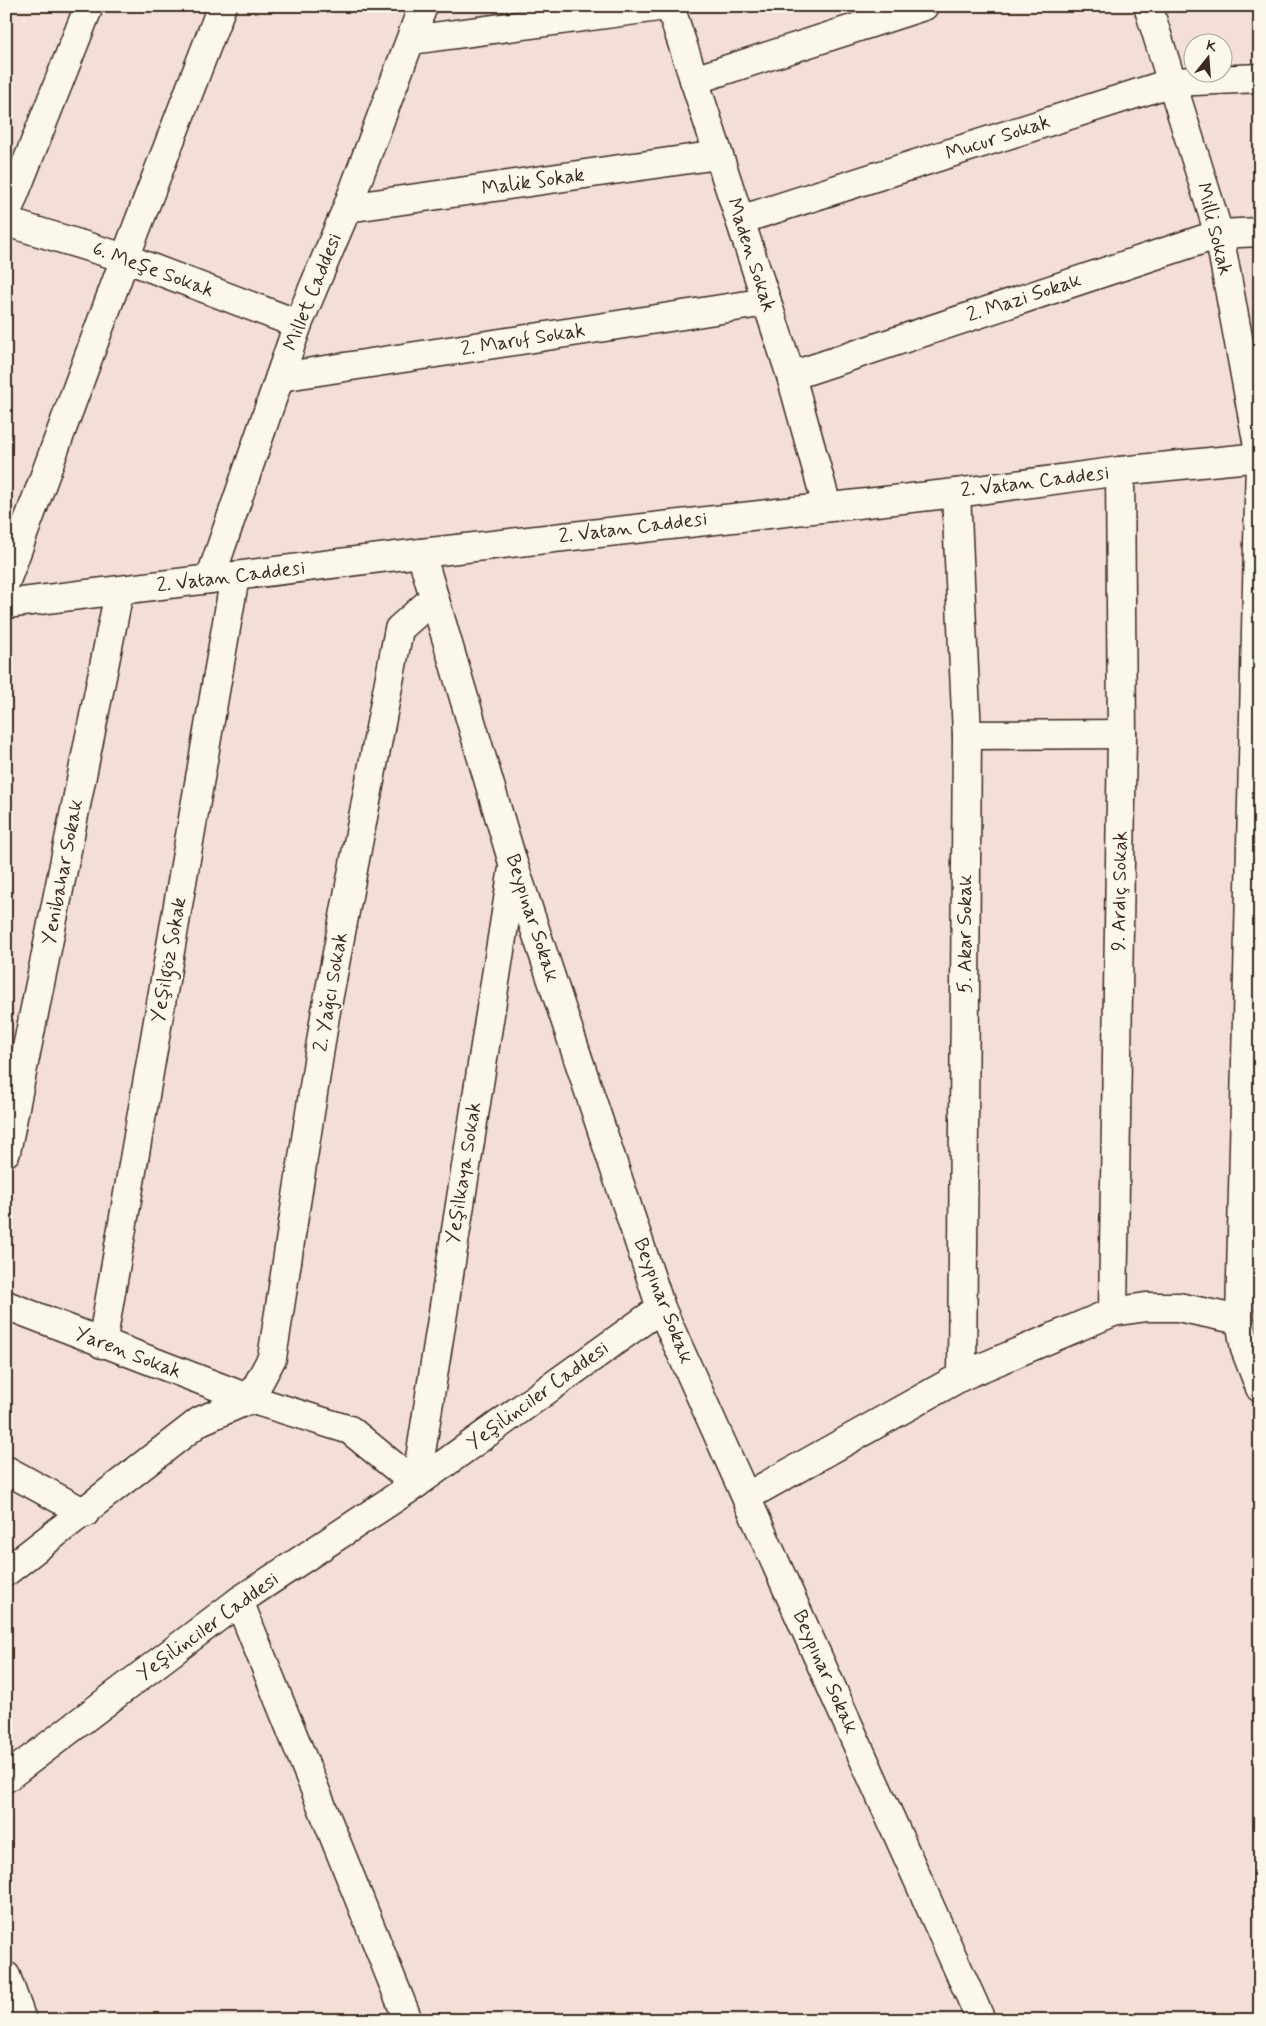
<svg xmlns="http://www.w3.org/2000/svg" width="1266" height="2026" font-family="Mynerve,sans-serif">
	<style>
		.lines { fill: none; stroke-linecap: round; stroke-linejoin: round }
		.street-casing { stroke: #3b2a1e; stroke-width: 31 }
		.secondary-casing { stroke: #3b2a1e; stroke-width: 31 }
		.street { stroke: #fbf7ec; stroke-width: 28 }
		.secondary { stroke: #fbf7ec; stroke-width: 28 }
		.labels { text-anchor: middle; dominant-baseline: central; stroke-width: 4; stroke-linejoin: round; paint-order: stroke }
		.street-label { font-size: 20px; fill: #3b2a1e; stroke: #fbf7ec }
	</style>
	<rect width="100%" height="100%" fill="#f4dfd7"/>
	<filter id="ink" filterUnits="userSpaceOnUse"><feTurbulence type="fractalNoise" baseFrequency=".02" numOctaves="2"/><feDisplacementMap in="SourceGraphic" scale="10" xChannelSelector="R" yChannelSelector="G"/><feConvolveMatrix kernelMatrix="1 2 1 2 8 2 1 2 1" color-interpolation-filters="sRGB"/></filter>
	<g filter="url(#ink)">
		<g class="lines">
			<!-- street casing -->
			<g class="street-casing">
				<g id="street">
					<polyline points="670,6 791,376 827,506"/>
					<polyline points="1148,6 1219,234 1260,457"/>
					<polyline points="411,40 666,6"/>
					<polyline points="694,80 924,6"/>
					<polyline points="347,208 718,155"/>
					<polyline points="6,215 89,6"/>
					<polyline points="740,220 1173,82 1260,78"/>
					<polyline points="6,222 125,258 298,324"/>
					<polyline points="791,376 1219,234 1260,232"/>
					<polyline points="280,377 767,302"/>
					<polyline points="1260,458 1240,1320 1245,1349 1260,1388"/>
					<polyline points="956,493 967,735 962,1376"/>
					<polyline points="421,553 513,863 661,1308 981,2020"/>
					<polyline points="6,581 125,258 222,6"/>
					<polyline points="967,735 1122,734"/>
					<polyline points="6,1152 119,592"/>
					<polyline points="6,1305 250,1399 272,1358 325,1016 399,629 434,598"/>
					<polyline points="1113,1312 1122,734 1120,471"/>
					<polyline points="102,1344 235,576"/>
					<polyline points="6,1470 85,1513"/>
					<polyline points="416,1484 513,868"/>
					<polyline points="746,1497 962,1376 1113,1312 1146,1307 1178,1307 1240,1320"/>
					<polyline points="239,1601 408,2020"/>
					<polyline points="6,1976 22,2020"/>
				</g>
			</g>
			<!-- secondary casing -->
			<g class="secondary-casing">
				<g id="secondary">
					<polyline points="210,579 298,324 347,208 423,6"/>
					<polyline points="6,604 421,553 956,493 1120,471 1260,457"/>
					<polyline points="6,1572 200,1421 250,1399 350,1430 416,1484"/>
					<polyline points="6,1778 239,1601 416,1484 661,1308"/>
				</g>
			</g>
			<!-- street -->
			<use href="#street" class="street"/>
			<!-- secondary -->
			<use href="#secondary" class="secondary"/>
		</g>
	</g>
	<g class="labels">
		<!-- street labels -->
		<g class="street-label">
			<text transform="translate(998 138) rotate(-18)">Mucur Sokak</text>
			<text transform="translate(533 182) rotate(-8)">Malik Sokak</text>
			<text transform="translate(1214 229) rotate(76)">Milli Sokak</text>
			<text transform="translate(751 255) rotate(72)">Maden Sokak</text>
			<text transform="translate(153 270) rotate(20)">6. Meşe Sokak</text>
			<text transform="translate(313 292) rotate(-68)">Millet Caddesi</text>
			<text transform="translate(1024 298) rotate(-18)">2. Mazi Sokak</text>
			<text transform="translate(523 340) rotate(-9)">2. Maruf Sokak</text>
			<text transform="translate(1035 482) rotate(-7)">2. Vatan Caddesi</text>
			<text transform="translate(633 528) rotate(-7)">2. Vatan Caddesi</text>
			<text transform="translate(231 577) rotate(-7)">2. Vatan Caddesi</text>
			<text transform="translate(63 872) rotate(-79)">Yenibahar Sokak</text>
			<text transform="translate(1120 891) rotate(-89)">9. Ardıç Sokak</text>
			<text transform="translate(532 918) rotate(72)">Beypınar Sokak</text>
			<text transform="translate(965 934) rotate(-90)">5. Akar Sokak</text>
			<text transform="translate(169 960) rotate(-80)">Yeşilgöz Sokak</text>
			<text transform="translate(331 992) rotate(-80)">2. Yağcı Sokak</text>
			<text transform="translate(464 1173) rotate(-81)">Yeşilkaya Sokak</text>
			<text transform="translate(663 1301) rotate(69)">Beypınar Sokak</text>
			<text transform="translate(128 1353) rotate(21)">Yaren Sokak</text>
			<text transform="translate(538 1396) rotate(-36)">Yeşilinciler Caddesi</text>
			<text transform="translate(208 1627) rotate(-36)">Yeşilinciler Caddesi</text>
			<text transform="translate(825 1672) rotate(66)">Beypınar Sokak</text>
		</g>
	</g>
	<!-- margin -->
	<rect width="1266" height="2026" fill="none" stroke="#fbf7ec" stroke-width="25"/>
	<rect x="12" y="12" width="1241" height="2001" fill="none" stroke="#3b2a1e" stroke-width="2" filter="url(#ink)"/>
	<!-- north arrow -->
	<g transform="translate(1208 58) rotate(17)"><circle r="24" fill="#fbf7ec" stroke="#aea59a"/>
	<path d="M0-4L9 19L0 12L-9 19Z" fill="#3b2a1e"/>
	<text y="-8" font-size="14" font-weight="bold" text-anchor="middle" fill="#3b2a1e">K</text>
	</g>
</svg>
